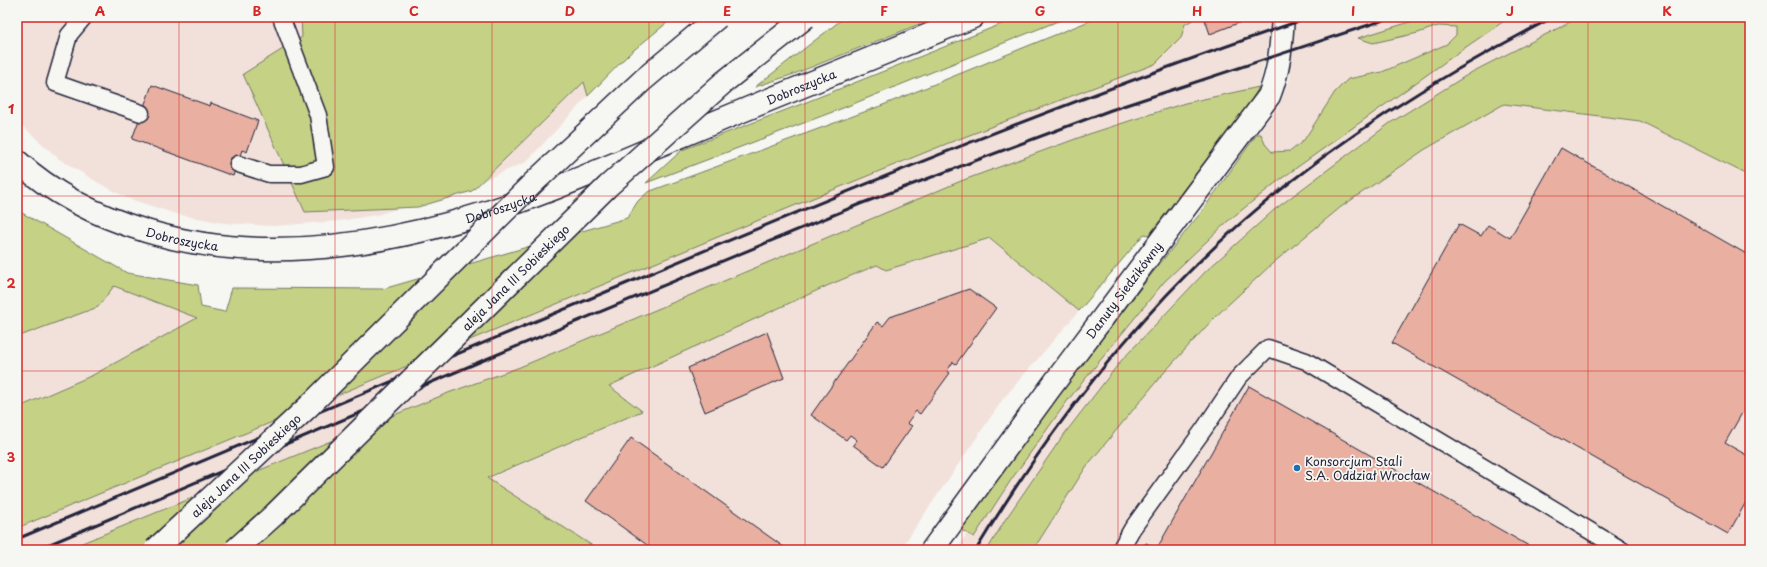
<svg xmlns="http://www.w3.org/2000/svg" width="1767" height="567" font-family="'Playpen Sans',sans-serif">
	<style>
		.built { fill: #f2e1da }
		.green { fill: #c5d285; stroke: #747a60 }
		.building { fill: #e9b0a1; stroke: #22223b }
		.lines { fill: none; stroke-linecap: round; stroke-linejoin: round }
		.service-casing { stroke: #22223b; stroke-width: 19 }
		.minor-casing { stroke: #22223b; stroke-width: 25 }
		.service { stroke: #f6f6f2; stroke-width: 16 }
		.minor { stroke: #f6f6f2; stroke-width: 22 }
		.rail { stroke: #22223b; stroke-width: 3 }
		.secondary-bridge-casing { stroke: #22223b; stroke-width: 25; stroke-linecap: butt }
		.secondary-bridge { stroke: #f6f6f2; stroke-width: 22 }
		.grid { fill: none; stroke: #d62828; stroke-width: 1; stroke-opacity: 0.55 }
		.poi-dot { fill: #1f6fb2; stroke: #f6f6f2; stroke-width: 1.5 }
		.labels { text-anchor: middle; dominant-baseline: central; stroke-width: 3.5; stroke-linejoin: round; paint-order: stroke }
		.street-label { font-size: 12px; fill: #22223b; stroke: #f6f6f2 }
		.poi-label { font-size: 12px; fill: #22223b; stroke: #f6f6f2; text-anchor: start }
		.neatline { fill: none; stroke: #d62828; stroke-width: 1.5 }
		.grid-label { font-size: 13px; text-anchor: middle; font-weight: bold; fill: #d62828 }
	</style>
	<rect width="100%" height="100%" fill="#f6f6f2"/>
	<filter id="ink" filterUnits="userSpaceOnUse"><feTurbulence type="fractalNoise" baseFrequency=".025" numOctaves="2"/><feDisplacementMap in="SourceGraphic" scale="8" xChannelSelector="R" yChannelSelector="G"/><feConvolveMatrix kernelMatrix="1 2 1 2 8 2 1 2 1" color-interpolation-filters="sRGB"/></filter>
	<g filter="url(#ink)">
		<!-- built -->
		<g class="built">
			<polygon points="17,17 614,17 578,58 588,96 526,162 460,191 376,215 339,221 274,226 224,223 176,214 127,198 97,182 59,159 17,121"/>
			<polygon points="1199,17 1271,17 1267,49 1259,87 1185,103 1089,134 961,181 520,367 448,393 65,550 17,550 17,528 742,227 946,144 1181,38 1185,24"/>
			<polygon points="1295,17 1580,17 1472,72 1274,210 1206,271 1120,362 1062,437 1005,520 989,547 996,550 957,550 967,533 974,537 1011,480 1068,400 1164,282 1228,221 1278,181 1257,134 1278,107 1289,81"/>
			<polygon points="1750,17 1750,550 1033,550 1086,467 1161,376 1215,317 1237,296 1273,263 1341,207 1424,150 1504,103"/>
			<polygon points="990,238 1079,311 1003,399 900,550 599,550 487,479 642,411 609,386 829,285 877,265 886,270"/>
			<polygon points="17,241 62,266 198,318 93,375 17,408"/>
		</g>
		<!-- green -->
		<g class="green">
			<polygon points="301,17 674,17 629,54 588,96 584,82 472,191 418,207 305,212 243,74 302,37"/>
			<polygon points="845,17 937,17 794,74 755,87"/>
			<polygon points="1019,17 1068,17 843,108 646,183 682,150 804,103"/>
			<polygon points="1099,17 1199,17 1185,24 1181,38 1155,64 946,144 742,227 17,528 17,408 93,375 197,318 114,286 98,307 17,337 17,208 22,213 127,273 198,285 201,307 225,312 232,288 383,289 627,218 638,201 648,192 883,105"/>
			<polygon points="1426,17 1510,17 1466,47 1278,181 1228,221 1164,282 1068,400 1011,480 974,537 961,530 1009,461 1150,276 1199,215 1257,134 1261,134 1265,144 1272,152 1291,151 1304,140 1335,92 1348,79 1382,72 1447,44 1456,35 1456,27 1438,26 1418,33 1373,43 1358,38"/>
			<polygon points="1580,17 1750,17 1750,176 1640,121 1504,104 1424,150 1341,207 1273,263 1215,317 1161,376 1086,467 1033,550 996,550 989,547 1005,520 1062,437 1120,362 1206,271 1274,210 1390,123 1472,72"/>
			<polygon points="1259,87 1250,103 1149,235 1144,234 1079,311 990,238 886,270 877,265 829,285 609,386 642,411 487,478 599,550 65,550 448,393 520,367 961,181 1089,134 1185,103"/>
		</g>
		<!-- building -->
		<g class="building">
			<polygon points="1204,17 1254,17 1210,34"/>
			<polygon points="152,85 210,106 211,103 258,121 247,152 242,150 233,176 132,139"/>
			<polygon points="1561,148 1750,256 1750,399 1725,443 1750,457 1750,495 1728,534 1392,343 1459,224 1481,236 1488,225 1510,238"/>
			<polygon points="969,289 996,308 956,364 953,362 947,371 950,373 920,414 916,411 907,423 912,426 883,467 853,445 857,440 850,435 846,440 811,415 877,322 883,326 890,317"/>
			<polygon points="767,332 784,378 705,412 688,368"/>
			<polygon points="1249,386 1536,550 1156,550"/>
			<polygon points="631,438 788,550 654,550 586,501"/>
			<polygon points="1146,543 1156,548 1155,550 1142,550"/>
		</g>
		<g class="lines">
			<!-- service casing -->
			<g class="service-casing">
				<g id="service">
					<polyline points="84,17 69,35 55,83 141,113"/>
					<polyline points="238,164 269,174 301,174 326,167 318,115 281,17"/>
					<polyline points="1120,550 1132,529 1204,429 1239,377 1268,348 1306,361 1622,550"/>
				</g>
			</g>
			<!-- minor casing -->
			<g class="minor-casing">
				<g id="minor">
					<path id="s1" d="M 17,161 C 53,194 100,217 146,231 C 275,270 414,241 537,195 C 586,177 635,155 684,135 C 780,95 876,56 973,17"/>
					<path id="s2" d="M 932,550 L 1048,391 L 1269,96 C 1280,68 1281,46 1283,17"/>
				</g>
			</g>
			<!-- service -->
			<use href="#service" class="service"/>
			<!-- minor -->
			<use href="#minor" class="minor"/>
			<!-- rail -->
			<g class="rail">
				<path d="M 17,539 C 220,454 422,368 625,284 C 851,189 1079,95 1311,17"/>
				<polyline points="36,550 484,360 860,204 1111,110 1393,17"/>
				<path d="M 976,550 C 1037,449 1107,354 1190,271 C 1293,167 1424,83 1554,17"/>
			</g>
			<!-- secondary-bridge casing -->
			<g class="secondary-bridge-casing">
				<g id="secondary-bridge">
					<path id="s3" d="M 155,550 L 309,406 L 532,184 L 643,80 L 718,17"/>
					<path id="s4" d="M 235,550 L 274,515 L 608,186 L 724,82 L 806,17"/>
				</g>
			</g>
			<!-- secondary-bridge -->
			<use href="#secondary-bridge" class="secondary-bridge"/>
		</g>
	</g>
	<!-- grid -->
	<path class="grid" d="M 179,17 L 179,550M 335,17 L 335,550M 492,17 L 492,550M 649,17 L 649,550M 805,17 L 805,550M 962,17 L 962,550M 1118,17 L 1118,550M 1275,17 L 1275,550M 1432,17 L 1432,550M 1588,17 L 1588,550M 17,196 L 1750,196M 17,371 L 1750,371"/>
	<!-- markers -->
	<circle class="poi-dot" cx="1297" cy="468" r="4"/>
	<g class="labels">
		<!-- street labels -->
		<g class="street-label">
			<text stroke="none"><textPath href="#s1" startOffset="833">Dobroszycka</textPath></text>
			<text stroke="none"><textPath href="#s1" startOffset="509">Dobroszycka</textPath></text>
			<text stroke="none"><textPath href="#s1" startOffset="185">Dobroszycka</textPath></text>
			<text stroke="none"><textPath href="#s4" startOffset="391">aleja Jana III Sobieskiego</textPath></text>
			<text stroke="none"><textPath href="#s2" startOffset="323">Danuty Siedzikówny</textPath></text>
			<text stroke="none"><textPath href="#s3" startOffset="124">aleja Jana III Sobieskiego</textPath></text>
		</g>
		<!-- poi labels -->
		<g class="poi-label">
			<text x="1305" y="461">Konsorcjum Stali<tspan x="1305" dy="14">S.A. Oddział Wrocław</tspan></text>
		</g>
	</g>
	<!-- margin -->
	<rect width="1767" height="567" fill="none" stroke="#f6f6f2" stroke-width="44"/>
	<rect x="22" y="22" width="1723" height="523" class="neatline"/>
	<g class="grid-label">
		<text x="100" y="16">A</text>
		<text x="257" y="16">B</text>
		<text x="414" y="16">C</text>
		<text x="570" y="16">D</text>
		<text x="727" y="16">E</text>
		<text x="884" y="16">F</text>
		<text x="1040" y="16">G</text>
		<text x="1197" y="16">H</text>
		<text x="1353" y="16">I</text>
		<text x="1510" y="16">J</text>
		<text x="1667" y="16">K</text>
		<text x="11" y="114">1</text>
		<text x="11" y="288">2</text>
		<text x="11" y="462">3</text>
	</g>
</svg>
